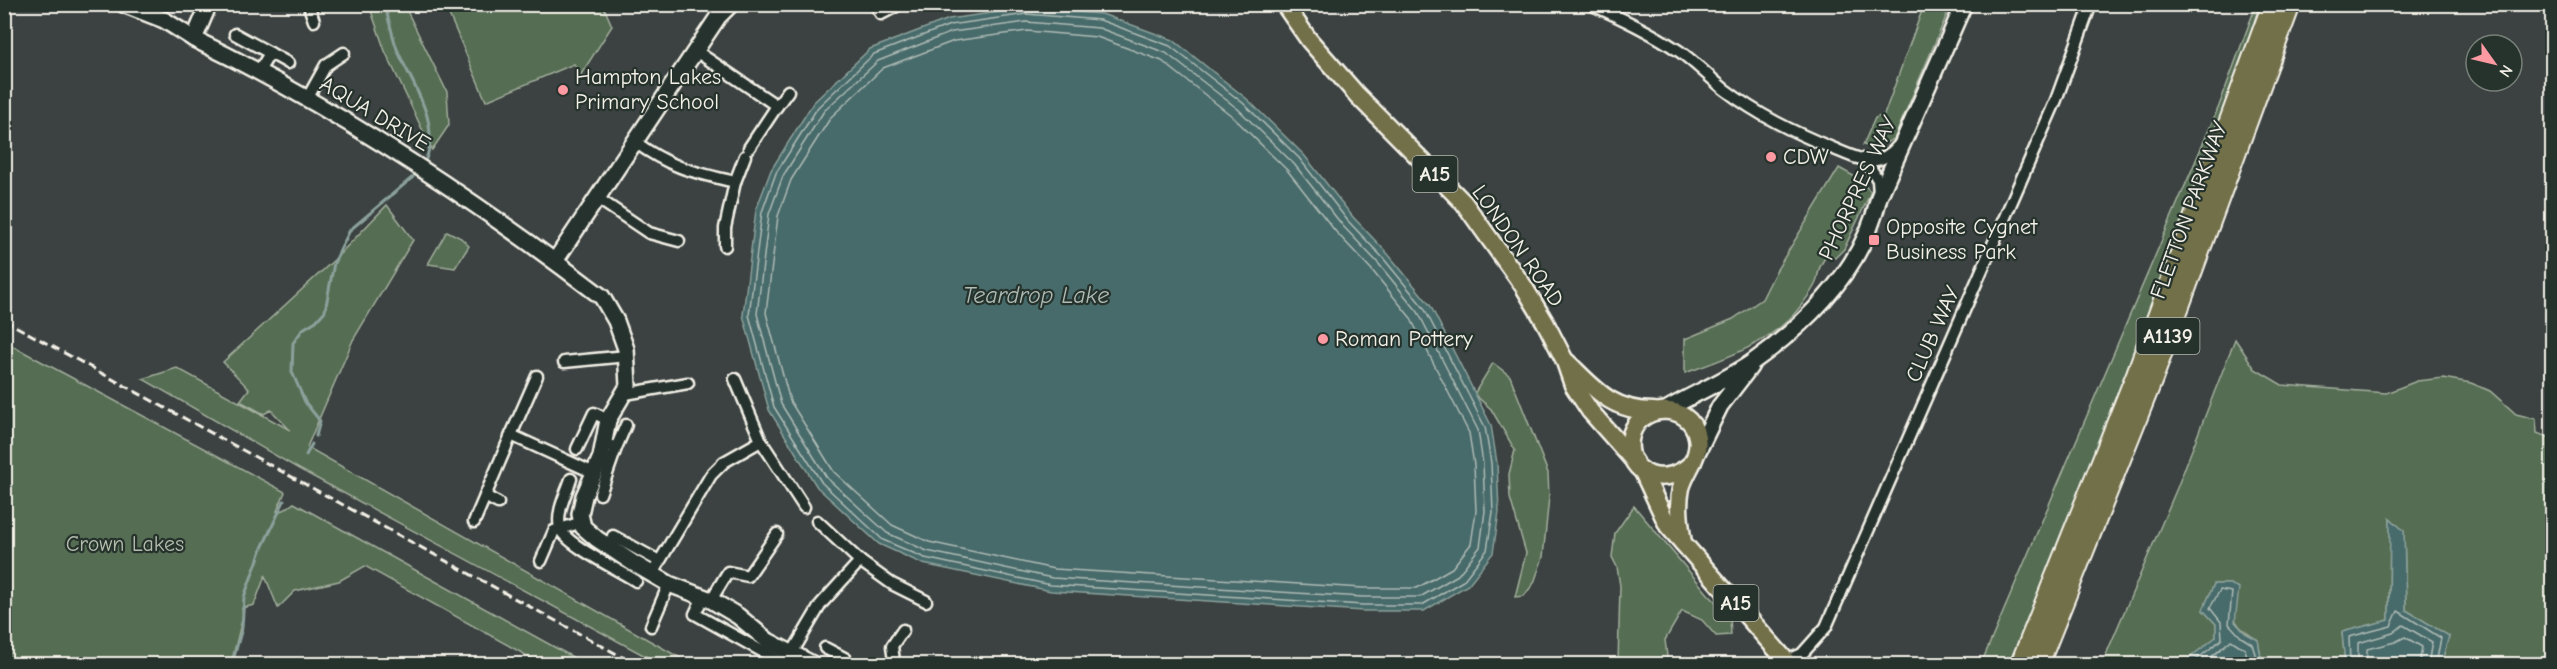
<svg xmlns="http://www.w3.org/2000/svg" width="2557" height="669" font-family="'Comic Neue',sans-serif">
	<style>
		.green { fill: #556d53; stroke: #a4af9e; stroke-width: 1.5 }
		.water { fill: #476b6a; stroke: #8ca19c; stroke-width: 1.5 }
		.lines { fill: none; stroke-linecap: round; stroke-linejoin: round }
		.shore { stroke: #afbbb6; stroke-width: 1.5 }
		.stream { stroke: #8ca19c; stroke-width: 3 }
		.street-casing { stroke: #f4f1e8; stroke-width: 15 }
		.secondary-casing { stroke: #f4f1e8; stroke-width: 20 }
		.primary-casing { stroke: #f4f1e8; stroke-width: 21 }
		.highway-casing { stroke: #f4f1e8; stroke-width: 24 }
		.street { stroke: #26332d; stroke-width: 10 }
		.secondary { stroke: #26332d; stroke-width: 15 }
		.primary { stroke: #726f4a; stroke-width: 16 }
		.highway { stroke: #726f4a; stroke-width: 20 }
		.rail { stroke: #f4f1e8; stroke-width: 3; stroke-dasharray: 9 4.5; stroke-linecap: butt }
		.poi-dot { fill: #ff9aa2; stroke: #26332d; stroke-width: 2 }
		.labels { text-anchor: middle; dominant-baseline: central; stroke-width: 4.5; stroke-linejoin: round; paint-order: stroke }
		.shield { fill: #26332d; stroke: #b6b8b0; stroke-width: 1.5 }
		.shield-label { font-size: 21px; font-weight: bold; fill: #f4f1e8 }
		.poi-label { font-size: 22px; fill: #f4f1e8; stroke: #26332d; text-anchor: start }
		.street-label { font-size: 22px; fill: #f4f1e8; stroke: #26332d }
		.park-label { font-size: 22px; fill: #b4bcac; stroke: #26332d }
		.water-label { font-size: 24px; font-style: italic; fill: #afbbb6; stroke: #26332d }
	</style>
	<rect width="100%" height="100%" fill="#3b4241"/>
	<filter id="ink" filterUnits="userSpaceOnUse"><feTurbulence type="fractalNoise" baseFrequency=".0167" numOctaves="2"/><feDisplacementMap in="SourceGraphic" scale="12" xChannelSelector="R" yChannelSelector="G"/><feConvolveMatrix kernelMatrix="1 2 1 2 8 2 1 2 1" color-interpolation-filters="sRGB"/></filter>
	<g filter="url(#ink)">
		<!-- green -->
		<g class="green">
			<polygon points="369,5 404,5 447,92 449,125 432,150 385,51"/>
			<polygon points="445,5 603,5 612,26 580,76 574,64 486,101"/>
			<polygon points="1924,5 1951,5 1894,139 1875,148 1863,145 1875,118 1884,115"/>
			<polygon points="2256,5 2259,5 2230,105 2015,664 1981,664 2219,106"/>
			<path d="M 1839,168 L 1859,179 L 1871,192 L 1844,249 L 1835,258 L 1827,255 C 1820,265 1819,268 1817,279 C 1816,287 1805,300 1800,307 C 1774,342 1724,359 1685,373 L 1685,339 L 1733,319 L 1762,299 L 1776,271 Z"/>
			<polygon points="387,205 413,240 353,340 307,447 691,664 660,664 299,469 143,379 177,368 290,430 271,410 264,414 240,401 249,389 223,362 334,260"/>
			<polygon points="447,231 461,238 469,246 455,268 428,264"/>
			<path d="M 2235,339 L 2255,369 L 2282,385 L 2386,393 L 2417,381 L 2443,378 L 2471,383 L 2490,391 L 2516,414 L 2536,419 L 2537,433 L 2552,439 L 2552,664 L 2441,664 L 2449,636 L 2406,610 L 2404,531 L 2390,518 L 2389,620 L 2342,632 L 2345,664 L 2265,664 L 2261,658 L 2258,640 C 2228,623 2234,615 2230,584 L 2214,584 L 2203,610 L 2216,624 L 2216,637 L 2182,664 L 2102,664 L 2177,488 Z"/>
			<polygon points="5,342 285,492 277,511 284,510 294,503 585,664 542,664 365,566 339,581 295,591 278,608 265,576 254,605 242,608 243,616 231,664 5,664"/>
			<polygon points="1493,363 1510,376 1548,473 1549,497 1543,557 1534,583 1524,596 1515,597 1526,553 1510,498 1509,474 1515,450 1491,409 1474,394"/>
			<polygon points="1634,506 1708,594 1730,616 1731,635 1716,636 1702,620 1682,611 1665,640 1668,664 1618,664 1620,586 1617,567 1612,557 1615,533"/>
		</g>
		<!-- water -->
		<g class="water">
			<polygon points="1026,8 1102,14 1173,40 1247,99 1304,155 1353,217 1388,254 1430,305 1491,425 1497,463 1499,512 1493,553 1468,585 1424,611 1363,611 1051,591 923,564 879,544 817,487 769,410 743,315 756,210 771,170 813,103 870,49 949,19"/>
			<polygon points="2390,518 2404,531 2406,610 2449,636 2441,664 2345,664 2342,632 2389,620"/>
			<polygon points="2214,584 2230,584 2239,588 2235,622 2245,633 2258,640 2261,658 2265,664 2182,664 2216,637 2216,624 2203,610"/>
		</g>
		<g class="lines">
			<!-- shore -->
			<g class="shore">
				<polygon points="1026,14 1100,20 1170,46 1243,103 1299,158 1348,221 1383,258 1424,308 1485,427 1491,463 1493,512 1487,550 1463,581 1422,605 1363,605 1051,585 925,558 883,540 822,483 774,407 749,315 762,212 776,173 818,107 874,54 950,25"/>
				<polygon points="1026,22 1099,28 1166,53 1238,109 1294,164 1343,226 1378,263 1418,312 1478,430 1483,464 1485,511 1480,547 1458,575 1420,597 1363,597 1052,578 927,551 887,533 827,478 781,404 757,314 769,214 783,176 824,111 878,61 952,32"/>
				<polygon points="1027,31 1097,37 1162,61 1232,116 1287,170 1336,232 1371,269 1410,317 1469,433 1474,465 1476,511 1471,544 1452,568 1417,588 1363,588 1054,569 929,542 892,525 834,472 790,401 766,313 778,216 791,180 831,117 883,68 954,41"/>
				<polyline points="2191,664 2222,639 2221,622 2210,608 2220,590 2232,592 2229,624 2241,637 2252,644 2258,664"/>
				<polyline points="2203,664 2231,640 2245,649 2249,664"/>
				<polyline points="2350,664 2349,637 2391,626 2398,611 2441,638 2436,664"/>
				<polyline points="2358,664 2358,643 2393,633 2403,625 2432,642 2428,664"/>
				<polyline points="2367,664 2367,649 2395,642 2405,637 2422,647 2419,664"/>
			</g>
			<!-- stream -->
			<g class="stream">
				<path d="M 384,4 C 389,19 392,35 397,49 C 411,83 441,121 426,159"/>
				<polyline points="316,436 320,421 305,402 292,372 293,343 303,329 316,321 325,311 334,263 350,230 413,177"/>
				<polyline points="306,455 312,444"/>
				<polyline points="232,664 242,628 244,597 262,548 284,501"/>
			</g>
			<!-- street casing -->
			<g class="street-casing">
				<g id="street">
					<polyline points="312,4 310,9 314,21"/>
					<polyline points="875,4 881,14 900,4"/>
					<path d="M 1590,4 C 1621,18 1651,32 1679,51 C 1695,62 1709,77 1724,89 C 1758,115 1793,132 1832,148 C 1857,158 1877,171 1898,146"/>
					<polyline points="235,34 270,53 259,71"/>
					<polyline points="696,51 777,106 788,91"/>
					<polyline points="270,53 288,63"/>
					<polyline points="307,99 326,65 344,53"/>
					<path d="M 635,142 C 671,168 693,172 735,182 L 745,156"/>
					<polyline points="749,148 777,106"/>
					<polyline points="1867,162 1878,180 1879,194"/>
					<polyline points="597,198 649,233 679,241"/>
					<polyline points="725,246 725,228 735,182"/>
					<polyline points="564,362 627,356"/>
					<polyline points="537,376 511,435 594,473"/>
					<polyline points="625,394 688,383"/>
					<polyline points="761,441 804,507"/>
					<polyline points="612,446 616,448 626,425"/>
					<polyline points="577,449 594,413 608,420"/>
					<path d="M 571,479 C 566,494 556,512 560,528 C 564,544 621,571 636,581"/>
					<polyline points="600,494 616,448"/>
					<polyline points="485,496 498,503"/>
					<polyline points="474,522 511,435"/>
					<polyline points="613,536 659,561"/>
					<polyline points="541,561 554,531 582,522"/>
					<polyline points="860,561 892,584 926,601"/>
					<polyline points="652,574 711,475 724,462 761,441 735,379"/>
					<polyline points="703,597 695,614 785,664"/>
					<polyline points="711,600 728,572 748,576 777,534"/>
					<polyline points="651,626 669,584"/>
					<polyline points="825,648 846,659 842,664"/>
					<polyline points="792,653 821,604 860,561 817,521"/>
					<polyline points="1786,661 1802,654 1826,627 2056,100 2091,4"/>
					<polyline points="891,664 894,661 892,646 903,630"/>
				</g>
			</g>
			<!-- secondary casing -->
			<g class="secondary-casing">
				<g id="secondary">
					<polyline points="123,4 164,20 194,39"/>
					<path d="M 209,4 L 194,39 C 339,109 474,199 602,297 L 616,321 L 626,349 L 628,386 L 608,420 L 601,457 L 584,496 L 580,514 L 583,527 L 597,539 L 633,563 L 669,584 L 711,600 L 738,616 L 768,641 L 812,664"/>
					<polyline points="555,261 718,17 731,4"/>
					<path d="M 1666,410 C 1693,394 1731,378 1754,361 C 1810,321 1864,266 1879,197 L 1964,4"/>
					<polyline points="1697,453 1720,406 1750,367"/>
				</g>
			</g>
			<!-- primary casing -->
			<g class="primary-casing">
				<g id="primary">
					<polyline points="1284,4 1309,40 1357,95 1464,203 1524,287 1545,322 1564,359 1573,385 1590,411 1635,462"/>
					<path d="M 1567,362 C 1595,389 1611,411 1654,411"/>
					<polyline points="1642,470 1668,526 1789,664"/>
					<path d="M 1683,543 C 1680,524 1677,506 1681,488 C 1686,470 1701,456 1697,437 C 1690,400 1635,403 1630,440 C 1626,477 1668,489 1693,462"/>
				</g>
			</g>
			<!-- highway casing -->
			<g class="highway-casing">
				<g id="highway">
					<polyline points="2021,664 2137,374 2273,4"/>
					<polyline points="2038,664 2152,379 2290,4"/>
				</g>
			</g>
			<!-- street -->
			<use href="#street" class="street"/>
			<!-- secondary -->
			<use href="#secondary" class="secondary"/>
			<!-- primary -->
			<use href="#primary" class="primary"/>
			<!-- highway -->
			<use href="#highway" class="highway"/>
			<!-- rail -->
			<polyline class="rail" points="4,320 635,664"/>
		</g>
	</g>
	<!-- markers -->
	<g class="poi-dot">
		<circle cx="563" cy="90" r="6"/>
		<circle cx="1771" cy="157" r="6"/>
		<rect x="1868" y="234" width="12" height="12" rx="3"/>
		<circle cx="1323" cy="339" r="6"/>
	</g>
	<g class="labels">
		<!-- shield labels -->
		<g class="shield">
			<rect x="1412.5" y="156" width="45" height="36" rx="4.5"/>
			<rect x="2136.5" y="318" width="63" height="36" rx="4.5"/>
			<rect x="1713.5" y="585" width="45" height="36" rx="4.5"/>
		</g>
		<g class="shield-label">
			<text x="1435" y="174">A15</text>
			<text x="2168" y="336">A1139</text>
			<text x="1736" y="603">A15</text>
		</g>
		<!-- poi labels -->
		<g class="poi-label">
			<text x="575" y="77">Hampton Lakes<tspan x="575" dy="25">Primary School</tspan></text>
			<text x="1783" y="157">CDW</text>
			<text x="1886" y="227">Opposite Cygnet<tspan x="1886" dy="25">Business Park</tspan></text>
			<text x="1335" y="339">Roman Pottery</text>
		</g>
		<!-- street labels -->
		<g class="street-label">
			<text transform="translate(375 114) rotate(31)">AQUA DRIVE</text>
			<text transform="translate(1858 188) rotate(-65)">PHORPRES WAY</text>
			<text transform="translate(2189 210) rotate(-70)">FLETTON PARKWAY</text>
			<text transform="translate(1518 246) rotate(55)">LONDON ROAD</text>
			<text transform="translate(1933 334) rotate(-66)">CLUB WAY</text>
		</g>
		<!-- park labels -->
		<g class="park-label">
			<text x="125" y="544">Crown Lakes</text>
		</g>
		<!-- water labels -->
		<g class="water-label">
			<text x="1036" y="295">Teardrop Lake</text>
		</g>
	</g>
	<!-- margin -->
	<rect width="2557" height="669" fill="none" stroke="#26332d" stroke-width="24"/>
	<rect x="12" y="12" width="2533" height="645" fill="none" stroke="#f4f1e8" stroke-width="2" filter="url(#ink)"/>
	<!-- north arrow -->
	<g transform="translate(2494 63) rotate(124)"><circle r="28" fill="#26332d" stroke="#787f78" stroke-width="1.5"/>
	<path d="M0-4.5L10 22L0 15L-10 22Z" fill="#ff9aa2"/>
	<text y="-9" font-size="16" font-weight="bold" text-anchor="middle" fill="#f4f1e8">N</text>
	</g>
</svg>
